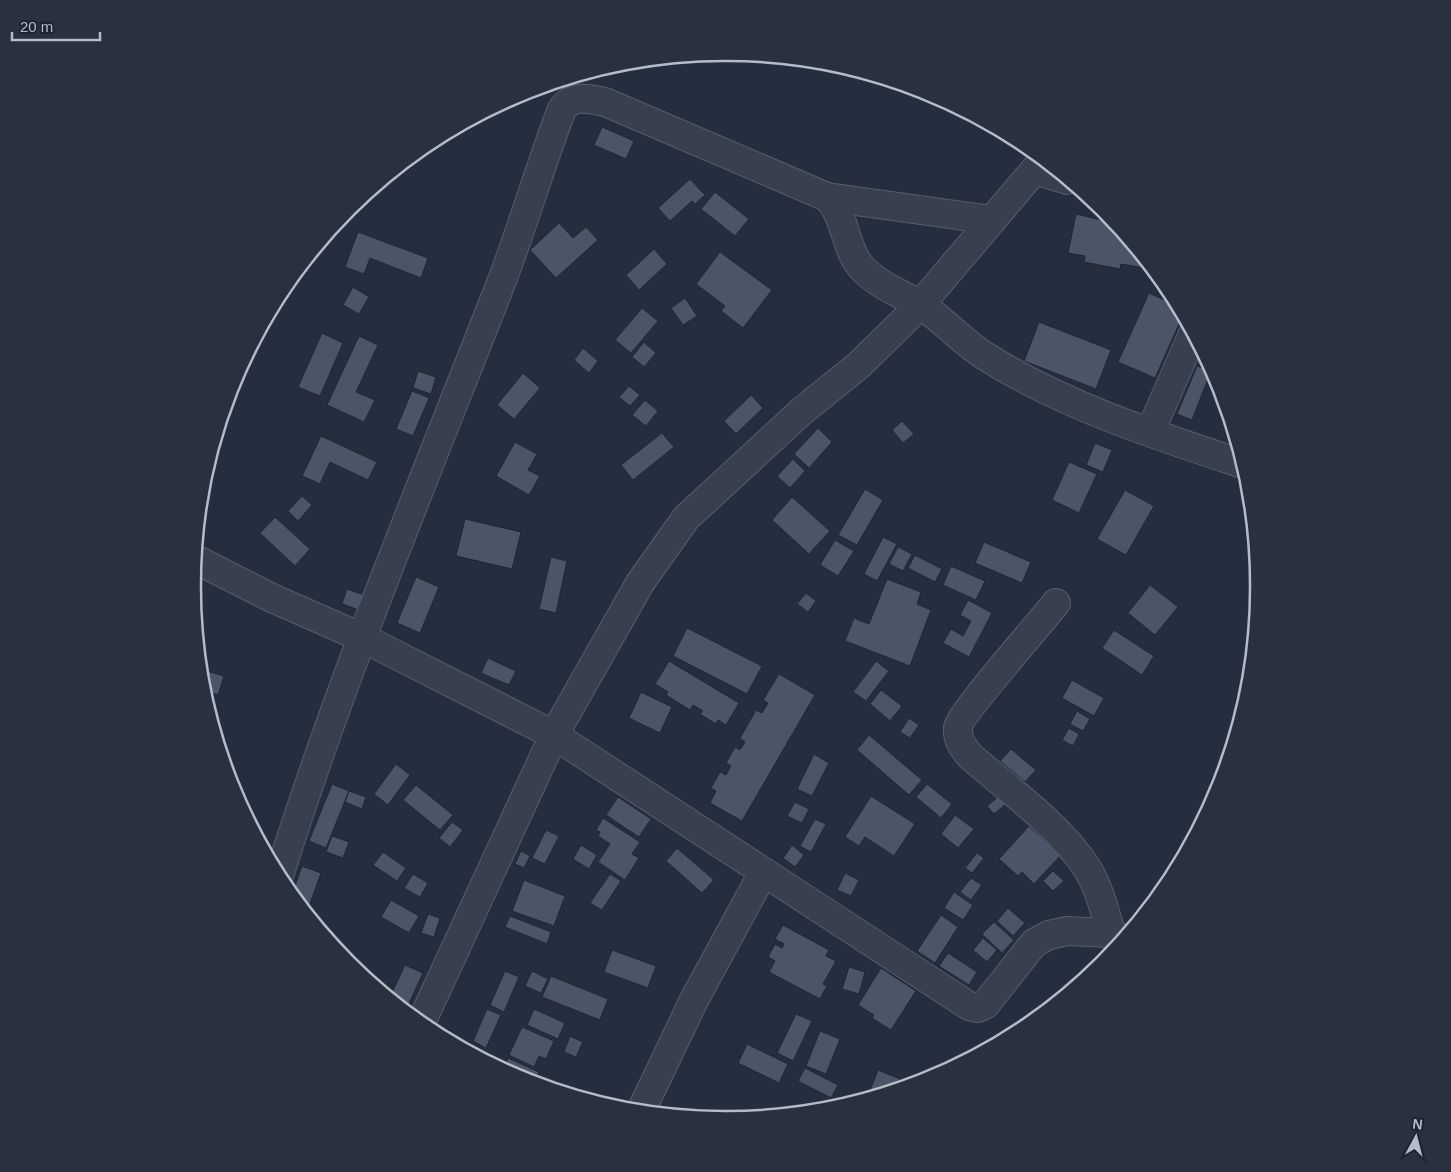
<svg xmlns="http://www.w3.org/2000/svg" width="1451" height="1172" font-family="Arial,sans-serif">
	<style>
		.building { fill: #4a5567; stroke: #1f2735 }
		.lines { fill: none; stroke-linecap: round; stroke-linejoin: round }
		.street-casing { stroke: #565e6c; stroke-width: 30 }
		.street { stroke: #38404e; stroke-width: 28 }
		.rim { fill: none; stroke: #b4bbc9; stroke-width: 2.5 }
	</style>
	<rect width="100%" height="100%" fill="#242e3e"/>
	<!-- building -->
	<g class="building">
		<polygon points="602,127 634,141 626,159 594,145"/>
		<polygon points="690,179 705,195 695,204 692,201 670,221 658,208"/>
		<polygon points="715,192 749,219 735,236 701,209"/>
		<polygon points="1076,214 1114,223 1146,261 1144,268 1121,264 1120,269 1084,262 1085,256 1068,253"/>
		<polygon points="559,223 573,238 586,227 598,240 556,278 530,250"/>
		<polygon points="358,232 428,258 421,278 370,258 364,274 345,267"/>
		<polygon points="654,249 667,264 639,290 626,275"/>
		<polygon points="720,252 772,290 743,328 721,311 725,306 696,284"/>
		<polygon points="353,287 369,297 359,314 343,305"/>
		<polygon points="1149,293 1178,306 1183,315 1155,378 1118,362"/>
		<polygon points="685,298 697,316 683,325 671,308"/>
		<polygon points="642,308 658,321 631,353 615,340"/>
		<polygon points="1039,322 1111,350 1096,389 1024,361"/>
		<polygon points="322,333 343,343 320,396 298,387"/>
		<polygon points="359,336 378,345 356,392 375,400 364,422 327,405"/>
		<polygon points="644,342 656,353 644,367 632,357"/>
		<polygon points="583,348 598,361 589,373 574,360"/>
		<polygon points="1197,366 1211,371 1192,420 1177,414"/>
		<polygon points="418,371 436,377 431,394 413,388"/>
		<polygon points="523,373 540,388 514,419 497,405"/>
		<polygon points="629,386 640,395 630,406 619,397"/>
		<polygon points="412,391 429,398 413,436 396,429"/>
		<polygon points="751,395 763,408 736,434 724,421"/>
		<polygon points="645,400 658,411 646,426 632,415"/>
		<polygon points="902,421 914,434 903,443 892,430"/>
		<polygon points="818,428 832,442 809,468 794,454"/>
		<polygon points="662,433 674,447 633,480 621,465"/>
		<polygon points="321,436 377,462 368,480 330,462 320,484 302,476"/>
		<polygon points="515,442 537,454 528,470 540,476 529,495 496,476"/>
		<polygon points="1095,443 1112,450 1103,472 1086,465"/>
		<polygon points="793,459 805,471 790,488 777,476"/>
		<polygon points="1069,462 1097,474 1079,513 1052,500"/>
		<polygon points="865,489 883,500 857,545 838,535"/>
		<polygon points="1125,490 1154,506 1126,555 1097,539"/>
		<polygon points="302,496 312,505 298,521 288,511"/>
		<polygon points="792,497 830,531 809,554 772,520"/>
		<polygon points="275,517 310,549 295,566 260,533"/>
		<polygon points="465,519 521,532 512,569 456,556"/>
		<polygon points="883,537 897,544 877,581 864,574"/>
		<polygon points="835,540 854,551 838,576 820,565"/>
		<polygon points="984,542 1031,562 1022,583 975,563"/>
		<polygon points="898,547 912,554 903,571 889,564"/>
		<polygon points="915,555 942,569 935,582 908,568"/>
		<polygon points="551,557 567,561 556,613 539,609"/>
		<polygon points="951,566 985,581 976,600 943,585"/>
		<polygon points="416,577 439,587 420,633 397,623"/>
		<polygon points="887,579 921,592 917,604 931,610 910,666 845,641 854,618 869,624"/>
		<polygon points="1150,585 1178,607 1155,635 1128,613"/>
		<polygon points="347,589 364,595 359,610 342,604"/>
		<polygon points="806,593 816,601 808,612 797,604"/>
		<polygon points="968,600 992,613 969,657 943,643 951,629 963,636 971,621 960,615"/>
		<polygon points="687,628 762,666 747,694 673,656"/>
		<polygon points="1114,630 1154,656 1142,675 1102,648"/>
		<polygon points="488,658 516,671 509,685 481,673"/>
		<polygon points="669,661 739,703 726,725 718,720 716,724 700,714 703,711 693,705 690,710 666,695 668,692 655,684"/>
		<polygon points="876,661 889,671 866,701 853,692"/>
		<polygon points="200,669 224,676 218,695 202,690"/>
		<polygon points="779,674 815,695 742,821 710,803 716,791 711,788 720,772 726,775 731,766 726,763 735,747 740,750 745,742 740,738 756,710 762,713 768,703 763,700"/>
		<polygon points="1072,680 1104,698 1094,716 1062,698"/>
		<polygon points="881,690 902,706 890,721 870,704"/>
		<polygon points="641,692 672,707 660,733 629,718"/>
		<polygon points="1077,711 1090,719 1083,731 1070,724"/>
		<polygon points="909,718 919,725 910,738 900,732"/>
		<polygon points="1069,728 1079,734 1073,746 1062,740"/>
		<polygon points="869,735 922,780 909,795 857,750"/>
		<polygon points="1011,749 1036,770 1025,782 1000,761"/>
		<polygon points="814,754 829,763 812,796 797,789"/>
		<polygon points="396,764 410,775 388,805 374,794"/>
		<polygon points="332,784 349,791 326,848 309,841"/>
		<polygon points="927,784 952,804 941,818 916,797"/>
		<polygon points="416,785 453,815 440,830 403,800"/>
		<polygon points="349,791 366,797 362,809 345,802"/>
		<polygon points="871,796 915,824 894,856 865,837 859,846 845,837"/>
		<polygon points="999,796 1006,804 994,814 987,806"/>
		<polygon points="618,797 651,819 639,837 606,815"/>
		<polygon points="795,802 809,809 802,823 787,816"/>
		<polygon points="955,815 974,829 958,848 941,834"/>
		<polygon points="603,818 640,842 632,854 639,858 625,880 598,862 610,844 598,836 600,832 596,830"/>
		<polygon points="815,819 826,824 811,852 800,846"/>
		<polygon points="452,822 463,830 450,847 439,838"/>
		<polygon points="1029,826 1061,855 1034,884 1022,872 1018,876 999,859"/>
		<polygon points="546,830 559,836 545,864 532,858"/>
		<polygon points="332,836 349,842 343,858 326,852"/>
		<polygon points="581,845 597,855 589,869 573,859"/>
		<polygon points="792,845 804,855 795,867 783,858"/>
		<polygon points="677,848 714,880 702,893 666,861"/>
		<polygon points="521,851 530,856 524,868 515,864"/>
		<polygon points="383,852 406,868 397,881 373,865"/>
		<polygon points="977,853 984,858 972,873 965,868"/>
		<polygon points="302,866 321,873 307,912 292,894"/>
		<polygon points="1053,871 1064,881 1053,891 1043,881"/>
		<polygon points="845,873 859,880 851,896 837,890"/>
		<polygon points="413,874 428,883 420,897 404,888"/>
		<polygon points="610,874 621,881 602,910 590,903"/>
		<polygon points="971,878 982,885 971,900 960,892"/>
		<polygon points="524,880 565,896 554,926 512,911"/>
		<polygon points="954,892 973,905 963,920 944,908"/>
		<polygon points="391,900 419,916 409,933 381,917"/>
		<polygon points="1008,908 1025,923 1013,936 997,921"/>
		<polygon points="428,914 440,918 434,937 421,933"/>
		<polygon points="941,915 958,927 935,963 917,951"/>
		<polygon points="510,916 551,932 547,944 505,927"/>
		<polygon points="994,922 1014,940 1002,953 982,934"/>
		<polygon points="783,925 829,950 826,956 836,961 823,984 827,986 820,999 769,972 775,961 768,957 775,944 782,948 784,944 775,939"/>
		<polygon points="983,938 997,950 987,962 973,950"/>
		<polygon points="612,950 656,966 648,988 604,972"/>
		<polygon points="948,953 977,972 969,985 939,966"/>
		<polygon points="405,965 423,973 406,1010 390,997"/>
		<polygon points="849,967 865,972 859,994 842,989"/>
		<polygon points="881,968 916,991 891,1030 872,1018 874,1015 858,1005"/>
		<polygon points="505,971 519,977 504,1012 490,1005"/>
		<polygon points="532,971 548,979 541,993 525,986"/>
		<polygon points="551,976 608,999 600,1020 542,997"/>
		<polygon points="487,1009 501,1015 486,1048 473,1041"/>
		<polygon points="534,1009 565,1023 558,1039 527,1025"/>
		<polygon points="796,1014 812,1021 793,1061 777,1053"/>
		<polygon points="522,1027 554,1041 546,1059 539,1056 534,1067 509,1055"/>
		<polygon points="820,1031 840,1039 826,1074 806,1066"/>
		<polygon points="570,1036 583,1042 576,1057 564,1052"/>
		<polygon points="747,1044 788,1064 779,1083 738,1063"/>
		<polygon points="508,1058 539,1072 534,1083 503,1069"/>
		<polygon points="805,1068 838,1085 831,1098 798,1081"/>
		<polygon points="878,1070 900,1079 896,1089 867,1098"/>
		<polygon points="773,1107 791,1113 770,1115"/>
	</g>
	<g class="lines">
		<!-- street casing -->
		<g class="street-casing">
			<g id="street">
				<polyline points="1035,170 1067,180"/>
				<polyline points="827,197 992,220"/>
				<polyline points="1150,432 1193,334"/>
				<polyline points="195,559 272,598 363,638 554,735 969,1006 978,1008 985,1005 1034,943 1049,935 1067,931 1111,933 1123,939"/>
				<path d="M 1056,603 C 1042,621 959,715 958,728 C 957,740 963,747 970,756 C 1008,789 1060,826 1087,868 C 1099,887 1105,912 1111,933"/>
				<path d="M 279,876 C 342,675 424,480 501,283 C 523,226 540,166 562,109 C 573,94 588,99 605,102 L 827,197 C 847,217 844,250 864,270 C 880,286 900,293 919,304 C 942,318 961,341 985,356 C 1064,406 1155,435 1243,464"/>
				<polyline points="421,1023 554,735 640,583 686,518 802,411 859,365 920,305 1043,160"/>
				<polyline points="641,1111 694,1000 763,873"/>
			</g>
		</g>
		<!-- street -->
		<use href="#street" class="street"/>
	</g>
	<!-- crop -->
	<path d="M0 0H1451V1172H0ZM725 61H726A524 524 0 0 1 1250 585V587A524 524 0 0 1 726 1111H725A524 524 0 0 1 201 587V585A524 524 0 0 1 725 61Z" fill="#29313f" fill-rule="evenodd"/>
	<path class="rim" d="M725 61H726A524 524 0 0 1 1250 585V587A524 524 0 0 1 726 1111H725A524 524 0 0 1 201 587V585A524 524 0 0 1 725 61Z"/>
	<!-- north arrow -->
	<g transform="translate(1416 1137) rotate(7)" stroke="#1d2533" stroke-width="4" paint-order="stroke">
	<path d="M0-4L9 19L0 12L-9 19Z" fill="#b4bbc9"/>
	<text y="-8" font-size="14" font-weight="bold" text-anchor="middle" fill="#b4bbc9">N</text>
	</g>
	<!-- scale -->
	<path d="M12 32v8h88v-8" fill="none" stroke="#b4bbc9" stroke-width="2.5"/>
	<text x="20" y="32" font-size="15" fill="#b4bbc9" stroke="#1d2533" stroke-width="4" paint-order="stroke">20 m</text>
</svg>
